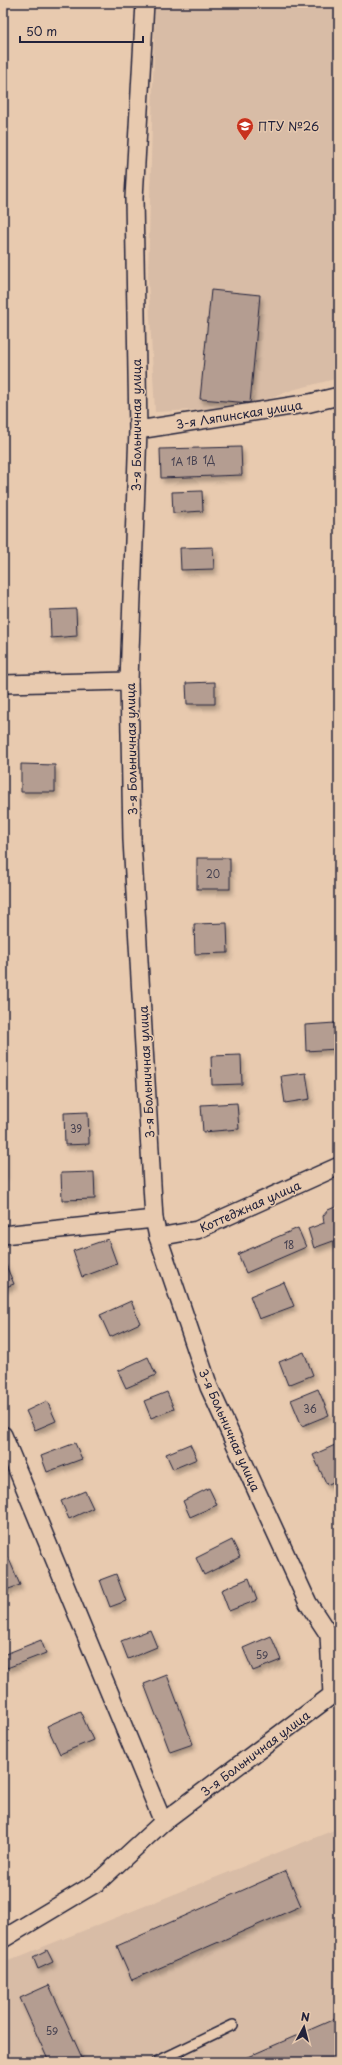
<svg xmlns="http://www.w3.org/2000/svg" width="342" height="2065" font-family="'Playpen Sans',sans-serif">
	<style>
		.built { fill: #d8bca6 }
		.building { fill: #b49d91; stroke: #22223b; filter: url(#shadow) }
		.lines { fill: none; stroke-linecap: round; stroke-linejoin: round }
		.service-casing { stroke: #22223b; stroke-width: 12 }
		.minor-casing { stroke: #22223b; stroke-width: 20 }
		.service { stroke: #e8caaf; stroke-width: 9 }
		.minor { stroke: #e8caaf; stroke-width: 17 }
		.labels { text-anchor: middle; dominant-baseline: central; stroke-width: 3; stroke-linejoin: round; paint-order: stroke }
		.number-label { font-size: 10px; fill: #464150 }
		.poi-label { font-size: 12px; fill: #22223b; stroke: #e8caaf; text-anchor: start }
		.street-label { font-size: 12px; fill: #22223b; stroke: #e8caaf }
	</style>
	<defs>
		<filter id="shadow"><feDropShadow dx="2.5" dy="4.5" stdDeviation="2" flood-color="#0004"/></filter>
	</defs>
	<rect width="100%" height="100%" fill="#e8caaf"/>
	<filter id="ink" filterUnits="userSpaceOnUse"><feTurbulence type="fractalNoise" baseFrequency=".025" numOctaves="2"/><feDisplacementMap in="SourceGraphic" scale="8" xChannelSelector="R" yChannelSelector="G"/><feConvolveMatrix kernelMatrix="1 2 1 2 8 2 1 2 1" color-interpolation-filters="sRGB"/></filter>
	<g filter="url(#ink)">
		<!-- built -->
		<g class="built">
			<polygon points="155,3 339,3 339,378 292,390 248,407 155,412 148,279"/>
			<polygon points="339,1828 339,2062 3,2062 3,1963"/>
		</g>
		<!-- building -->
		<g class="building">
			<polygon points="211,290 260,295 250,403 200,399"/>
			<polygon points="241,447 242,475 161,478 160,449"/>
			<polygon points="202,491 203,511 173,513 172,492"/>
			<polygon points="213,547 214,569 181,570 180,548"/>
			<polygon points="76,609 77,636 51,638 50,610"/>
			<polygon points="215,682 215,704 187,704 186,683"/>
			<polygon points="21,764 55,765 55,792 21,792"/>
			<rect x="197" y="858" width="33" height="31"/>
			<polygon points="227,923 228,953 195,954 194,924"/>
			<polygon points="335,1023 337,1049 306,1051 305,1025"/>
			<polygon points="241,1055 242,1084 212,1085 211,1056"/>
			<polygon points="306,1073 310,1099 285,1103 281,1076"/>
			<polygon points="237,1103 239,1129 203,1132 201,1105"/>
			<polygon points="88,1112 89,1144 65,1145 64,1113"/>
			<rect x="3" y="1147" width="1" height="28"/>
			<polygon points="94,1172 95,1199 62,1200 61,1173"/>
			<polygon points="335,1207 339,1208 339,1241 336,1240 314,1248 308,1229 324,1223 323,1216 328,1210"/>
			<polygon points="298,1228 306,1247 246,1273 238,1254"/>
			<polygon points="108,1239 117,1264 82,1277 73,1251"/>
			<polygon points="3,1263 5,1263 14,1284 3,1288"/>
			<polygon points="284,1282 294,1306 259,1319 250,1296"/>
			<polygon points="131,1301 140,1323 110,1337 100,1315"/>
			<polygon points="304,1352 313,1375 288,1385 279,1362"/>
			<polygon points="148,1357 156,1375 126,1388 118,1371"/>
			<polygon points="318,1389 329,1415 302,1426 291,1400"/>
			<polygon points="167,1392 174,1409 151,1418 144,1401"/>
			<polygon points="47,1401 56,1421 35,1430 26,1411"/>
			<polygon points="75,1443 82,1459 47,1472 41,1456"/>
			<polygon points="190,1444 197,1459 173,1469 166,1454"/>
			<polygon points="335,1445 339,1452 339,1479 327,1485 313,1455"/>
			<polygon points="209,1488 217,1505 190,1517 183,1501"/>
			<polygon points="85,1491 93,1508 69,1519 61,1501"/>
			<polygon points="232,1540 240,1557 204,1575 196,1558"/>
			<polygon points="9,1559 20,1585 3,1591 3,1561"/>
			<polygon points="116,1574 126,1601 110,1607 100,1580"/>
			<polygon points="249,1578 257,1600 229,1611 221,1590"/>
			<polygon points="150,1630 157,1647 128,1659 121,1641"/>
			<polygon points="271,1636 281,1660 253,1671 243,1648"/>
			<polygon points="41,1640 46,1653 7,1668 3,1655"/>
			<polygon points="167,1675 193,1744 170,1752 144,1684"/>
			<polygon points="80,1711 93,1740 60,1754 47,1726"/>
			<polygon points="286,1871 301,1906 132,1980 117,1946"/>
			<polygon points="47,1950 53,1962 38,1969 33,1957"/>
			<polygon points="49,1985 84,2062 49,2062 20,1998"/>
			<polygon points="339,2017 339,2062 236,2062"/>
		</g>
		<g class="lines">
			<!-- service casing -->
			<g class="service-casing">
				<polyline id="service" points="156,2062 233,2025"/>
			</g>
			<!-- minor casing -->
			<g class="minor-casing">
				<g id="minor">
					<polyline points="138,430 310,403 339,396"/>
					<polyline points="3,684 129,681"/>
					<polyline points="3,1235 154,1219"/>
					<polyline points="158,1237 197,1230 339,1166"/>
					<polyline points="3,1435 163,1822"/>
					<polyline points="3,1939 98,1882 163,1822 332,1695 329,1635 308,1603 209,1387 158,1237 154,1219 132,840 129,681 138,430 134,198 145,3"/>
				</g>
			</g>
			<!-- service -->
			<use href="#service" class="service"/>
			<!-- minor -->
			<use href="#minor" class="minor"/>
		</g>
	</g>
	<!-- icons -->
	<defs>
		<g id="university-pin" transform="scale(0.9)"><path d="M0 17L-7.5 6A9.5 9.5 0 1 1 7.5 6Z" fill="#c8321e" stroke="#e8caaf"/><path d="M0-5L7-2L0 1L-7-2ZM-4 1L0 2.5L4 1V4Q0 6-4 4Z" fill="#fff"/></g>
	</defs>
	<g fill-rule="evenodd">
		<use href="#university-pin" x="245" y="126"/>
	</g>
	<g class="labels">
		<!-- number labels -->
		<g class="number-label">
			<text x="209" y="459">1Д</text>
			<text x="192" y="460">1В</text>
			<text x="177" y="461">1А</text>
			<text x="213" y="873">20</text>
			<text x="76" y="1128">39</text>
			<text x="289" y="1244">18</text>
			<text x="310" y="1408">36</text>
			<text x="262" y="1654">59</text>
			<text x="52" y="2030">59</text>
		</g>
		<!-- poi labels -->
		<g class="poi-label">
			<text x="258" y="126">ПТУ №26</text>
		</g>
		<!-- street labels -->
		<g class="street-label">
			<text transform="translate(239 414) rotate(-9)">3-я Ляпинская улица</text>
			<text transform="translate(136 425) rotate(-90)">3-я Больничная улица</text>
			<text transform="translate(131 749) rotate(-91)">3-я Больничная улица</text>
			<text transform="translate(146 1072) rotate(-93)">3-я Больничная улица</text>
			<text transform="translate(250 1206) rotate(-24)">Коттеджная улица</text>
			<text transform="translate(230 1430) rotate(66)">3-я Больничная улица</text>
			<text transform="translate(255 1753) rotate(-37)">3-я Больничная улица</text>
		</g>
	</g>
	<!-- margin -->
	<rect width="342" height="2065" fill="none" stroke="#e8caaf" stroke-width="16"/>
	<rect x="8" y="8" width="326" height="2049" fill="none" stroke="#22223b" stroke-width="1.5" filter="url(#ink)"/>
	<!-- north arrow -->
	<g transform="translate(304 2027) rotate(7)" stroke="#e8caaf" stroke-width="3" paint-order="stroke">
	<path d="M0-3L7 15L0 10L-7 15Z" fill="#22223b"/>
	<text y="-6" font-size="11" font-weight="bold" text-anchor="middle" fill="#22223b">N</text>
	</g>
	<!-- scale -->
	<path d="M20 36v6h123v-6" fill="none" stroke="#22223b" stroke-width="2"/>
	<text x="26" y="36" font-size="12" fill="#22223b" stroke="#e8caaf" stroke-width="3" paint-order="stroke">50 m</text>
</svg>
